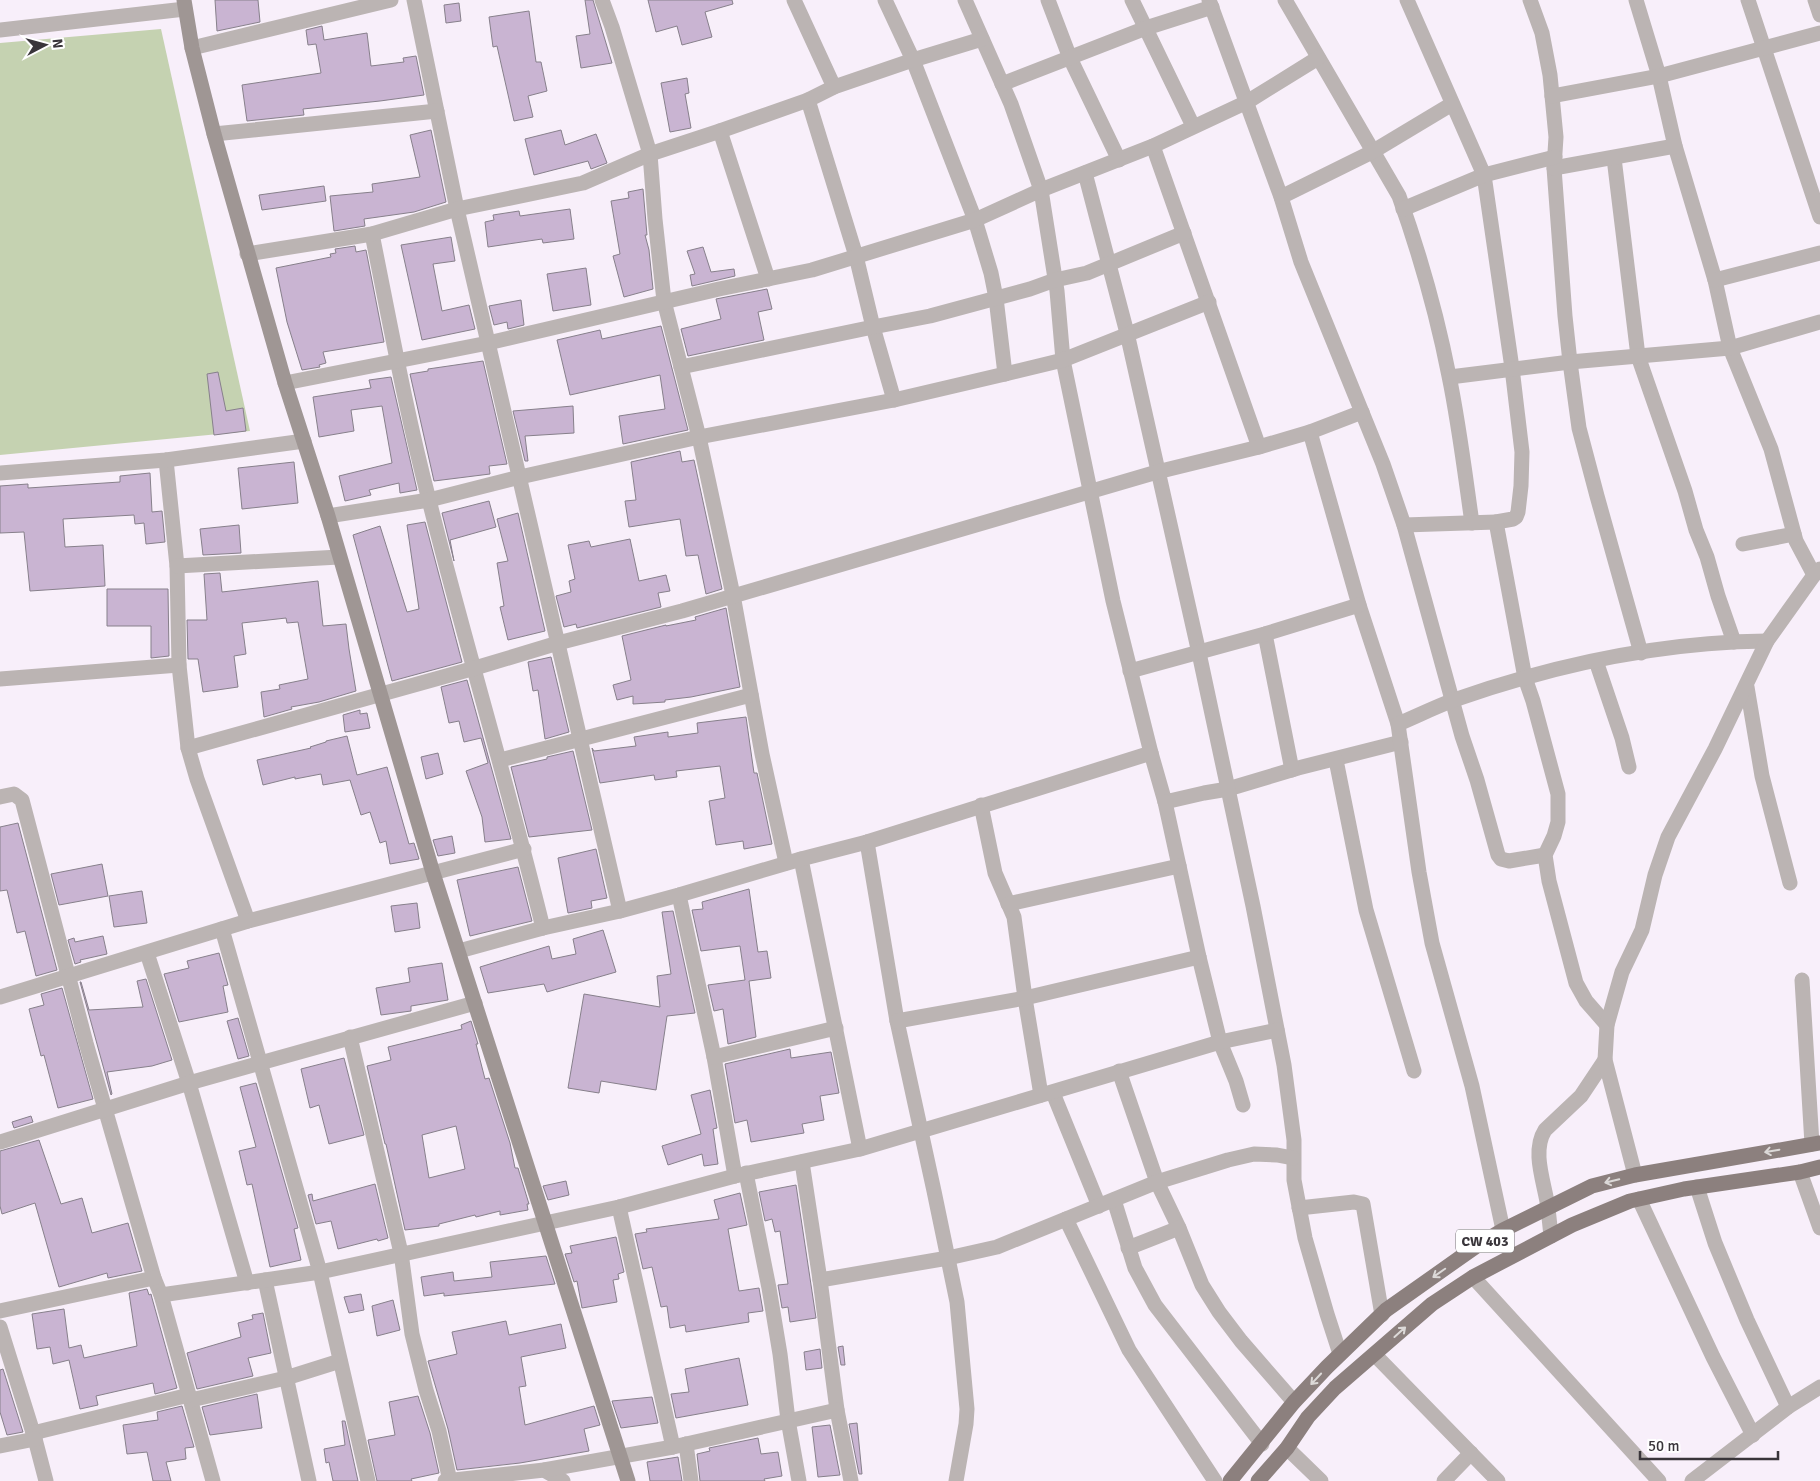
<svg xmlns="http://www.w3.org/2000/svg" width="1820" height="1481" font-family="Signika,sans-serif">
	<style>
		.green { fill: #c5d2b1 }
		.building { fill: #c9b4d2; stroke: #87808b; fill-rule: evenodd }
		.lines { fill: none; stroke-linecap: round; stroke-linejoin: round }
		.minor { stroke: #bbb4b3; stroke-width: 15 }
		.tertiary { stroke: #bbb4b3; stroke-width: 15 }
		.secondary { stroke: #9f9694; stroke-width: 15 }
		.primary { stroke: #8c807e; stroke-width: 15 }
		.oneway { stroke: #dcd9d8 }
		.labels { text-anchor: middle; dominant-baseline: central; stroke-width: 4; stroke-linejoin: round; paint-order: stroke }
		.shield { fill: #fff; stroke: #747275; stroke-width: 1 }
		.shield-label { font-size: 14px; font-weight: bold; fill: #39353a }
	</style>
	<rect width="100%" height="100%" fill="#f8effa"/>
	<!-- green -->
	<polygon class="green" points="161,29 250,431 0,455 0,43"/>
	<!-- building -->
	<g class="building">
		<polygon points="215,0 258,0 260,22 217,31"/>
		<polygon points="585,0 593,0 612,63 581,68 576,36 590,34"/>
		<polygon points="648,0 732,0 733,4 705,12 712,37 682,45 677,26 656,32"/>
		<polygon points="459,3 461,21 446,23 444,5"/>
		<polygon points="529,11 536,62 541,62 547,91 528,96 533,117 514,121 497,46 493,47 489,17"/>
		<polygon points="322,26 324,40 367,33 371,66 404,62 403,58 416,56 424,95 380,101 303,109 304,115 247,121 242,85 321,73 316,44 308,45 306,30"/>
		<polygon points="687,78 689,93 685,94 691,128 670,132 661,83"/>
		<polygon points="431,130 446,202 414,212 364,219 365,226 334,231 330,196 373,192 372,184 420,177 410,135"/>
		<polygon points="561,130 565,145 596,134 607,163 591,169 588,161 534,175 525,139"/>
		<polygon points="324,186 326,201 262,210 259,195"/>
		<polygon points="643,189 647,235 645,235 649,250 653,289 624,297 613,256 620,254 611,201 629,198 628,192"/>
		<polygon points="570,209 574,239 543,243 542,239 488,247 485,222 494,220 493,215 519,211 520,216"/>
		<polygon points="451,237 455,261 433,264 442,311 469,305 475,329 422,340 401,245"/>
		<polygon points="355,246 356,252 366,250 384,342 323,352 326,363 319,365 320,367 302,370 287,322 276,268 331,257 330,254 336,253 335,249"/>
		<polygon points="703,247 711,272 734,269 735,276 692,286 690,275 695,274 687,251"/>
		<polygon points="586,268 591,305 553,311 547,274"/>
		<polygon points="767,289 772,309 758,312 764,340 688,356 681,329 721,319 716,299"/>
		<polygon points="521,300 524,325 508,329 507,322 494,325 489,306"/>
		<polygon points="661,326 688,430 623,444 619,416 665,409 660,375 570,395 557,340 600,330 602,339"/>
		<polygon points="483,361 507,464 489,466 490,474 434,481 410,374 428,371 428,369"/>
		<polygon points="218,372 226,411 243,408 246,431 214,435 207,374"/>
		<polygon points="391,377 417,490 400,493 399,483 369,490 371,495 345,501 339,476 392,463 382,406 351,410 354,431 319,437 313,397 371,388 369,380"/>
		<polygon points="573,406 574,433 525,436 528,461 525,461 513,411"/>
		<polygon points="680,451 682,462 694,460 722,589 706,594 698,555 686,556 680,519 629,527 625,501 636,500 631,462"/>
		<polygon points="294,462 298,503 242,509 238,468"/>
		<polygon points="150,473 152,512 162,511 165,542 146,544 144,523 135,524 134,515 63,519 65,547 103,545 105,586 30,591 24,532 0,533 0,486 28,484 28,488 120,482 120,476"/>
		<polygon points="489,501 496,527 450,540 454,561 442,513"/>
		<polygon points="518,513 545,631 508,640 500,607 504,606 497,563 508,561 497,519"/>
		<polygon points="425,522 462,662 392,681 353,535 380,526 407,612 419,609 407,525"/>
		<polygon points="239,525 241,553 203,555 200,529"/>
		<polygon points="630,539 639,581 666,575 670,591 658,593 661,607 577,628 576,624 564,627 556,596 571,592 569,581 575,579 568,545 589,541 591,547"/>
		<polygon points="220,573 222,592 318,581 323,626 346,624 349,649 356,691 319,702 291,707 292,709 264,717 261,692 280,689 279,685 308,679 298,622 287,623 286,618 242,623 246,654 234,656 238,687 203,692 198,659 188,659 187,620 207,620 204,574"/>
		<polygon points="107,589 168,589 169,656 151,658 151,626 107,626"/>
		<polygon points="726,608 740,687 691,697 665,700 665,702 633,704 633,696 617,700 613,685 631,680 622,636 666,625 666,626 696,620 695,617"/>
		<polygon points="551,657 569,732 545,739 538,690 533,691 528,662"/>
		<polygon points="467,680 492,770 511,839 485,842 482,817 466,771 488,763 481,738 464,742 459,721 449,723 441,687"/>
		<polygon points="360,710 360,714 367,713 370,728 345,732 343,715"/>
		<polygon points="746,717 754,773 757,773 772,844 744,849 743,841 716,845 709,801 725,798 720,766 676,771 677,777 655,780 654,775 600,783 592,748 594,751 636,746 634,737 668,732 668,737 698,733 697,723"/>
		<polygon points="347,736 357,775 387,767 409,844 414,843 419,859 390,864 386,841 380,843 370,812 361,815 350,780 323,785 321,774 295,779 295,777 263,785 257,760 311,748 310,747 326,742 326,741"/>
		<polygon points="573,751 592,830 529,837 511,767 547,759 547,757"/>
		<polygon points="438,753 443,774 426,779 421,757"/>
		<polygon points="18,823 57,970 36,976 25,931 17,933 7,890 0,891 0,827"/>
		<polygon points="452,836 455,853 438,856 433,840"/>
		<polygon points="596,849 607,898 591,901 592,908 568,913 558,858"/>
		<polygon points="102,864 108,896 59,905 51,874"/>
		<polygon points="518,867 532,921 470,936 457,880"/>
		<polygon points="749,889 758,952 767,951 771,978 749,981 756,1037 728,1044 723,1009 714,1011 708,985 745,980 740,946 701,951 692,910 703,909 702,902"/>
		<polygon points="142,891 147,923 114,927 109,896"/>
		<polygon points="417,903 420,928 395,932 391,906"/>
		<polygon points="673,911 695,1013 667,1016 656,1090 601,1081 599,1093 568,1088 584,994 660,1007 657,976 671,974 662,912"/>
		<polygon points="603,930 616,972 547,992 544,984 488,993 480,967 549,946 552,959 576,954 573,939"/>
		<polygon points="103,936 107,954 80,960 81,962 75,964 68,940 74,938 75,942"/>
		<polygon points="219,953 228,985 223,986 228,1012 179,1022 164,974 189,968 187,961"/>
		<polygon points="442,963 448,1000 411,1006 411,1011 381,1015 376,988 410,982 408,968"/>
		<polygon points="146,979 172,1060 152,1066 107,1072 112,1094 111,1095 80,982 81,982 89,1010 143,1007 137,981"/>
		<polygon points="62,988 93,1099 58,1108 44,1055 41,1056 29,1009 44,1005 41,994"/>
		<polygon points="238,1018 249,1056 238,1059 227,1021"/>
		<path d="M 471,1021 L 478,1044 L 476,1044 L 485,1079 L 489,1078 L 510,1143 L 515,1168 L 518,1168 L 529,1204 L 527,1204 L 528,1210 L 500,1215 L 500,1211 L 476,1217 L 475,1215 L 439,1224 L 439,1226 L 405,1230 L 386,1144 L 385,1144 L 367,1066 L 391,1060 L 388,1047 L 462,1029 L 461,1025 ZM 456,1126 L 465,1169 L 429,1178 L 422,1135 Z"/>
		<polygon points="790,1049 791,1058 831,1052 839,1093 820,1096 824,1120 802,1124 804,1133 751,1142 747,1120 735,1123 725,1064"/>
		<polygon points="344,1058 364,1135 329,1144 319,1105 310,1108 301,1069"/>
		<polygon points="256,1083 298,1228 294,1229 301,1260 270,1267 252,1184 247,1185 239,1151 256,1147 240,1087"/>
		<polygon points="710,1090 717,1128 713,1129 718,1164 704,1166 702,1154 668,1165 662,1146 701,1134 691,1095"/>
		<polygon points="31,1116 33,1122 14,1128 12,1122"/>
		<polygon points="39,1140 61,1204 82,1198 92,1233 128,1223 142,1271 108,1278 107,1273 59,1287 35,1203 2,1214 0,1206 0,1151"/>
		<polygon points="566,1181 569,1195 548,1200 543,1186"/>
		<polygon points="375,1184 388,1238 378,1241 377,1239 338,1249 331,1221 316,1224 308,1195 312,1194 313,1201"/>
		<polygon points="796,1185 816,1318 790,1322 788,1307 782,1308 778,1285 788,1284 780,1231 775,1232 772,1219 765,1221 759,1192"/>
		<polygon points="740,1193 747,1225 728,1229 739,1291 759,1288 763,1311 748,1313 749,1322 686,1332 685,1325 670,1328 667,1306 661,1307 652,1267 643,1269 635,1234 647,1232 646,1229 719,1219 714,1200"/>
		<polygon points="616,1237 624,1272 618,1274 619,1279 613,1280 617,1302 582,1308 577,1281 574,1282 565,1254 572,1253 570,1246"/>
		<polygon points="546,1256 555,1284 444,1296 444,1293 424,1296 421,1277 453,1272 454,1281 492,1277 490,1262"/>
		<polygon points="147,1289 149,1295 151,1294 152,1298 177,1388 155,1394 153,1383 96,1396 98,1405 80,1409 69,1360 53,1364 50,1347 37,1349 32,1314 64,1309 69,1348 81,1345 84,1358 137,1346 129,1293"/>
		<polygon points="361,1294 364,1310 349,1313 344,1297"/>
		<polygon points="393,1300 400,1330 377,1336 372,1306"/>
		<polygon points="263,1313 271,1353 248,1358 253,1376 197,1389 187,1353 241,1337 238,1323 253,1319 252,1315"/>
		<polygon points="506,1321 509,1335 561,1324 566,1348 521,1357 526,1386 519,1387 525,1425 594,1406 600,1425 584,1429 589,1451 520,1463 457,1470 448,1429 428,1361 457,1354 452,1332"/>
		<polygon points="843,1346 845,1365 841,1365 838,1347"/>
		<polygon points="820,1349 822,1368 806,1370 804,1352"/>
		<polygon points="739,1358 748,1405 676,1418 671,1394 689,1392 685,1369"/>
		<polygon points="3,1369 23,1432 7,1435 0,1412 0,1370"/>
		<polygon points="257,1394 262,1428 210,1435 202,1407"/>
		<polygon points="418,1396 430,1433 439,1473 411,1479 412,1481 377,1481 368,1440 395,1435 389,1402"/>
		<polygon points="652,1397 658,1423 621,1428 612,1401"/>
		<polygon points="182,1406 194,1447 185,1448 186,1459 166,1462 171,1481 153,1481 147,1452 127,1454 123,1425 158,1420 157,1412"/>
		<polygon points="342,1421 345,1421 358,1481 333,1481 329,1462 326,1463 324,1449 345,1445"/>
		<polygon points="857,1423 862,1474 859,1474 849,1424"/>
		<polygon points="830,1425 840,1475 818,1477 812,1427"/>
		<polygon points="758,1438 761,1454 778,1452 782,1476 764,1479 765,1481 700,1481 697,1454 710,1451 709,1448"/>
		<polygon points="678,1457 682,1481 650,1481 647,1462"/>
	</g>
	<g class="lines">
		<!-- minor -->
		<g class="minor">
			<polyline points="414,0 457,209 620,911"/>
			<polyline points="602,0 612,27 650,154 655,219 664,301 699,437 733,595 762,754 786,863"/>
			<polyline points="794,0 834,87"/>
			<polyline points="885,0 913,60 975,220 991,273 996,298 1005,374"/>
			<polyline points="965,0 1011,104 1041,190 1057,291 1063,360 1113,601 1151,753 1165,802 1204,793 1228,789 1298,768 1401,742"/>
			<polyline points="1048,0 1070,58 1119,160"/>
			<polyline points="1132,0 1193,126"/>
			<polyline points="1209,0 1281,197 1301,262 1383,464 1404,525 1462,736 1477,780 1498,855 1501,859 1509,861 1545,855"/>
			<path d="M 1285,0 L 1399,196 C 1420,255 1437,315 1449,376 C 1459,424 1465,474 1472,523"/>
			<polyline points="1407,0 1484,175 1512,368 1522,452 1521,486 1518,512 1516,517 1513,519 1496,522"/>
			<polyline points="1530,0 1542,33 1550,75 1556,137 1554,168 1565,316 1570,362 1579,428 1597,496 1641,653"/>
			<polyline points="1636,0 1659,76 1675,146 1715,280 1730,348 1771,449 1796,541 1814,575"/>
			<polyline points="1748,0 1820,217"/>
			<polyline points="1815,0 1820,15"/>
			<polyline points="0,30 185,9"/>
			<polyline points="192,48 391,0"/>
			<polyline points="1002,84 1146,28 1212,7"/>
			<polyline points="1552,96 1659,76 1820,33"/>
			<polyline points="808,100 856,256 873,327 894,400"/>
			<polyline points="720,131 768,279"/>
			<polyline points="214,134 437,111"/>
			<polyline points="1153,146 1259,447"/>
			<polyline points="1614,158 1638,356 1685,491 1696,530 1707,557 1718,596 1734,642"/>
			<polyline points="1554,168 1675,146"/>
			<polyline points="1085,173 1127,333 1199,653 1253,906 1284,1065 1294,1140 1294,1180 1305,1238 1327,1314 1340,1354"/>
			<polyline points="1281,197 1372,152 1452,104"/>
			<polyline points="1403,209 1484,175 1555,157"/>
			<path d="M 372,234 C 390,323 406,412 429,500 C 465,643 508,785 543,928"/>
			<polyline points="247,254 372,234 457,209 583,183 650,154 720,131 808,100 834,87 913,60 982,39"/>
			<polyline points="1715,280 1820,253"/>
			<polyline points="681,367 873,327 930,316 1030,289 1055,280 1087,273 1184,233"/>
			<polyline points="1450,377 1570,362 1730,348 1820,322"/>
			<polyline points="285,383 488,343 719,289 812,270 975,220 1041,190 1153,146 1247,102 1318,58"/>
			<polyline points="1310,432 1359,605 1398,724 1419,872 1432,943 1472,1086 1503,1230"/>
			<polyline points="166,460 177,566 179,665 188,748 197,779 248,921"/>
			<polyline points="0,473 166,460 304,441"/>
			<polyline points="328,516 429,500 520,477 699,437 894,400 1005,374 1063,360 1209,302"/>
			<polyline points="1404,525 1496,522 1525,678 1533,701 1558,794 1558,822 1554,836 1545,855 1549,881 1576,983 1586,1001 1607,1025"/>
			<polyline points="1743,544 1794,534"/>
			<polyline points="177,566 339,557"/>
			<polyline points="1265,634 1292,770"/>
			<polyline points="1596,661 1622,738 1629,767"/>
			<polyline points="1130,671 1265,634 1359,605"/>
			<polyline points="0,679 179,665"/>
			<polyline points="1747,687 1762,776 1790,883"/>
			<path d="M 1398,724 C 1417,716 1435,707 1454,700 C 1554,665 1661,642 1767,641"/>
			<polyline points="188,748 475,668 558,643 682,611 1157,472 1259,447 1310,432 1362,412"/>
			<polyline points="500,760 751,695"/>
			<polyline points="1336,760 1366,910 1414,1071"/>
			<polyline points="0,797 14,794 22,800 86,1043 154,1278 161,1295 213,1481"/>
			<polyline points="1165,802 1199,957 1220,1042 1236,1081 1243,1105"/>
			<polyline points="981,805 995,873 1014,917 1025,998 1041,1095"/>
			<polyline points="867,842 897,1021 934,1191 957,1302 967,1409 966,1424 956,1481"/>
			<polyline points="801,859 860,1149"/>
			<polyline points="679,895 714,1057 735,1176"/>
			<polyline points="1008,904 1179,866"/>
			<polyline points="222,929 320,1272 368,1481"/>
			<polyline points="459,951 543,928 620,911 679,895 801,859 867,842 1151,753"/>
			<polyline points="147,953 189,1083 247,1283"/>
			<polyline points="1802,980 1812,1144"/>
			<polyline points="0,997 248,921 524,849"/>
			<polyline points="897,1021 1025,998 1199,957"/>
			<polyline points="350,1037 401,1253 412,1334 426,1390 439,1431 450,1481"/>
			<polyline points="714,1057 836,1028"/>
			<polyline points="1119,1071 1157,1182 1179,1228 1202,1285 1219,1312 1241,1341 1294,1402"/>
			<polyline points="1053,1093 1099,1206"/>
			<polyline points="0,1142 189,1083 475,1003"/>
			<polyline points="802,1162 820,1280 837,1410 851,1481"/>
			<polyline points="1800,1172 1820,1228"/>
			<polyline points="746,1173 769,1288 780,1354 788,1420 799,1481"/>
			<polyline points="1697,1187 1715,1243 1747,1320 1788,1407"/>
			<polyline points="1639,1199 1713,1357 1753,1435"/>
			<polyline points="1114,1200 1135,1268 1155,1305 1262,1444"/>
			<polyline points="619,1207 673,1447"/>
			<polyline points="1299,1208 1354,1202 1363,1204 1382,1315"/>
			<polyline points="1066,1219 1129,1350 1215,1481"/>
			<path d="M 1551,1236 C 1550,1226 1549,1217 1548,1208 C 1545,1184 1531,1152 1545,1130 L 1581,1096 L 1605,1060"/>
			<polyline points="1128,1248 1179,1228"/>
			<polyline points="1473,1277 1659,1481"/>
			<polyline points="265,1280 309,1481"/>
			<polyline points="820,1280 948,1258 997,1247 1157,1182 1228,1160 1254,1154 1277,1155 1293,1158"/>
			<polyline points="161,1295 320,1272 619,1207 735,1176 860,1149 1220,1042 1277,1030"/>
			<polyline points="0,1311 154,1278"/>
			<polyline points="0,1327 35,1439 46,1481"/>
			<polyline points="1375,1355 1498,1481"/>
			<polyline points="191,1400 286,1378 340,1361"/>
			<polyline points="33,1433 189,1395"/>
			<polyline points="686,1444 691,1481"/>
			<polyline points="0,1446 35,1439"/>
			<polyline points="1287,1448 1321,1481"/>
			<polyline points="544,1470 563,1481"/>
			<polyline points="445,1481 544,1470 673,1447 837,1410"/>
			<polyline points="1444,1481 1471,1453"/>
			<polyline points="1692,1481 1788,1407 1820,1387"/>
		</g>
		<!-- tertiary -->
		<polyline class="tertiary" points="1635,1175 1605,1060 1607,1025 1622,972 1642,930 1655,875 1668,837 1715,749 1767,641 1814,575 1820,569"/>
		<!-- secondary -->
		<polyline class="secondary" points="184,0 192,48 214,134 285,383 328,516 433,873 628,1481"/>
		<!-- primary -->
		<g class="primary">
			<polyline points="1230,1481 1294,1402 1327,1367 1386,1310 1478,1245 1503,1230 1592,1186 1635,1175 1820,1143"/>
			<polyline points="1258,1481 1287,1448 1308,1417 1335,1388 1432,1304 1473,1277 1572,1225 1630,1201 1684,1189 1800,1172 1820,1167"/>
		</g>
	</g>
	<!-- one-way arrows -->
	<defs><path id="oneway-shaft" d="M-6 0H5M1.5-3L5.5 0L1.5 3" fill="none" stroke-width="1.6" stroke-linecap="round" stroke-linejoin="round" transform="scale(1.25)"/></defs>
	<g class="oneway">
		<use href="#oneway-shaft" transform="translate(1772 1151) rotate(170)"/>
		<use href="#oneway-shaft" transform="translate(1612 1181) rotate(166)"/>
		<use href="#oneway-shaft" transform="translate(1439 1273) rotate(145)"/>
		<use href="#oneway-shaft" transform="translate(1400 1332) rotate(-42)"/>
		<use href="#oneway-shaft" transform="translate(1316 1379) rotate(133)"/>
	</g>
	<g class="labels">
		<!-- shield labels -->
		<rect class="shield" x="1456" y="1229.5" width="58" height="23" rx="4"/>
		<g class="shield-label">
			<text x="1485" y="1241">CW 403</text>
		</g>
	</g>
	<!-- north arrow -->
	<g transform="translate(45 45) rotate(84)" stroke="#ffffff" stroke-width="4" paint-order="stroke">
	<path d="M0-4L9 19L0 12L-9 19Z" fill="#39353a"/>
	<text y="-8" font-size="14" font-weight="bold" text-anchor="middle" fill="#39353a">N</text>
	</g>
	<!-- scale -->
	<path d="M1640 1451v8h138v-8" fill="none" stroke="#39353a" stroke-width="2.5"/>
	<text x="1648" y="1451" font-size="15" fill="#39353a" stroke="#ffffff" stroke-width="4" paint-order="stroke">50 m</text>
</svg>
